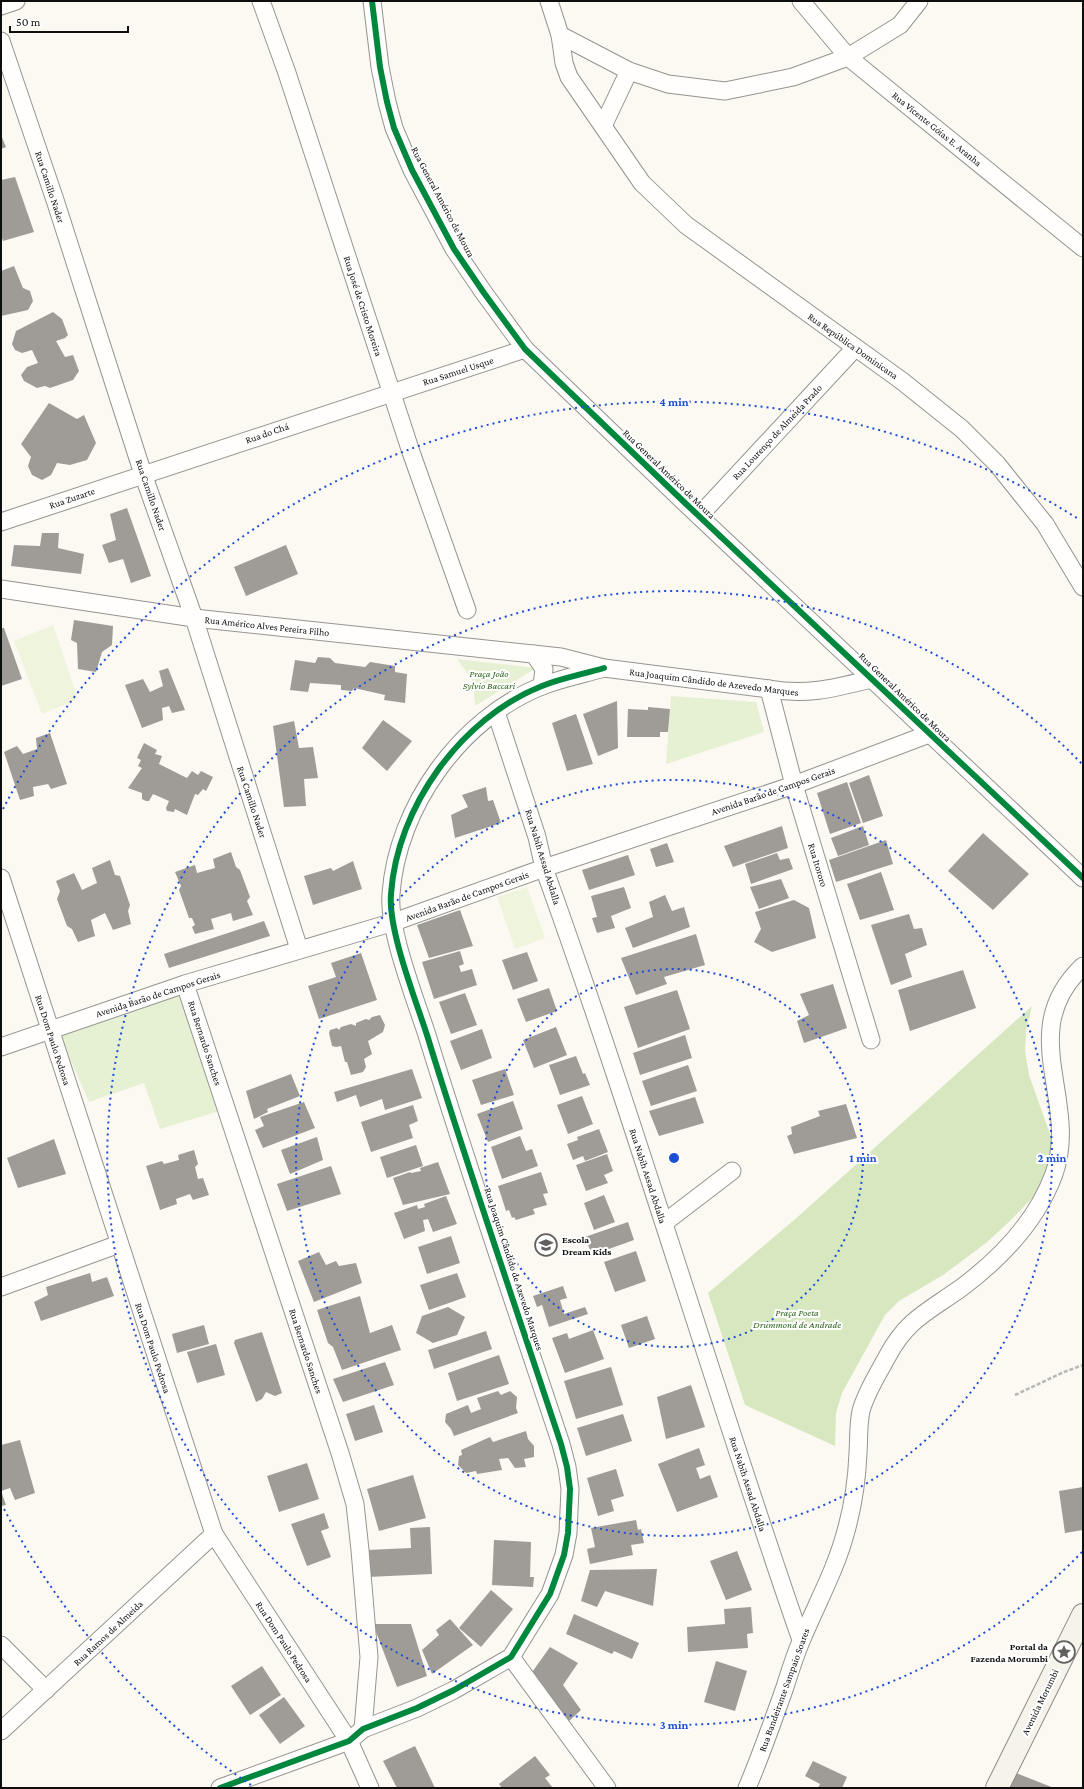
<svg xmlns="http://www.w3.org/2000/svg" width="1084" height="1789" font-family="'Crimson Pro',serif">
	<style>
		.green { fill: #e6f0d3 }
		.forest { fill: #d7e8c0 }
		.pitch { fill: #eff4dd }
		.building { fill: #9f9c98 }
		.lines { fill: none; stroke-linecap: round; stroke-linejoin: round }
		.street-casing { stroke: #959491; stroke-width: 19 }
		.secondary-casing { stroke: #8c8a87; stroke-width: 24 }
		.path { stroke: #b8b8b6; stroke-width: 2.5; stroke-dasharray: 4 2; stroke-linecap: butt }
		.street { stroke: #fffefd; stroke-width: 17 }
		.secondary { stroke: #f5f3ea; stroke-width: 22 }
		.cycleway-casing { stroke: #fff; stroke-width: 8 }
		.cycleway { stroke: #00873e; stroke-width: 6 }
		.ring { fill: none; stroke: #1d4ed8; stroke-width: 2; stroke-dasharray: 2 4 }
		.labels { text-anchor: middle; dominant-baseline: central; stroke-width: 4; stroke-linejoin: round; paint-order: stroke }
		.street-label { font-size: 10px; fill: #0e0e0e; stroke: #fff }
		.park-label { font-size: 10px; font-style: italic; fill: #31661e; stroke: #fff }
		.poi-label { font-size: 10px; font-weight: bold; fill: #0e0e0e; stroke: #fff; text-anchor: start }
		.centre { fill: #1d4ed8; stroke: #fff; stroke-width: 2 }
		.ring-label { font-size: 12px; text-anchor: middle; font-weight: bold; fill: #1d4ed8; stroke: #fff; stroke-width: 4; stroke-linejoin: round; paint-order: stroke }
	</style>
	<rect width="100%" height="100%" fill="#fcf9f2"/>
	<!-- green -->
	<g class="green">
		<polygon points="457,659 536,668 475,706 473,681"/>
		<polygon points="671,696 756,702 764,732 666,764"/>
		<polygon points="185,984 226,1109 160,1129 144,1083 89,1102 56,1027"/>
	</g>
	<!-- forest -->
	<polygon class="forest" points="1032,1006 1026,1031 1025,1051 1029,1075 1057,1154 1037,1193 1010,1221 986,1243 943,1275 899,1301 885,1315 842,1393 836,1413 835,1446 745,1405 708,1293 801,1214"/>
	<!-- pitch -->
	<g class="pitch">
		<polygon points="53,625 78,699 42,714 14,641"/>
		<polygon points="527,887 545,938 515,949 497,897"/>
	</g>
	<!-- building -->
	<g class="building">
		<polygon points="1,135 6,147 1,149"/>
		<polygon points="15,177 34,232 3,241 1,235 1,180"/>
		<polygon points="14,266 23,288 30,291 33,301 28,310 1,316 1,271"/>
		<polygon points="53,312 62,319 68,335 65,338 56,341 65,357 73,355 79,371 73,380 50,388 45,386 37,388 24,381 21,375 27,367 38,363 32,350 22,353 15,350 12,344 16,331"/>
		<polygon points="49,403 77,419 84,415 96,443 87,460 70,465 57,463 51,475 42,480 32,475 28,466 31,457 21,444"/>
		<polygon points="127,508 151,576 131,583 123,559 109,563 102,545 116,540 110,514"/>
		<polygon points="42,533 59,533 58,548 84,554 81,574 11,566 14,545 40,546"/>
		<polygon points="286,545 298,574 246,596 234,567"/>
		<polygon points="74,620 113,626 112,645 102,652 96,672 78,669 77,643 71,640"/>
		<polygon points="1,628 4,628 22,679 1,686"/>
		<polygon points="318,657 330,658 335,663 365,667 370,662 395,666 395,672 407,674 405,703 384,700 385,695 354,688 352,691 341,690 341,685 310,683 308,692 290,690 295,660 315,663"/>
		<polygon points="168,668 185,710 172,713 169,706 162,708 163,720 142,728 125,685 143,679 150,692 163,686 159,671"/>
		<polygon points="617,701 618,748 598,756 583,714"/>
		<polygon points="648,707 670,709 668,732 660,732 660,737 627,737 628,709 648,710"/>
		<polygon points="576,714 593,764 567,771 552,723"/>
		<polygon points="383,720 412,741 387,771 362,748"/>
		<polygon points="294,721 299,748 313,747 318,778 304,779 306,806 284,807 273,726"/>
		<polygon points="50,733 67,784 51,789 48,784 33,787 34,796 20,800 4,752 17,746 23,754 37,749 36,738"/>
		<polygon points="144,743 157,750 155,754 162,756 159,764 187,778 192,771 198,775 201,771 213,777 206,791 203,789 198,795 195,794 187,815 175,809 174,812 167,811 166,808 169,801 153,794 149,801 146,801 142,799 142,793 128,788 142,768 138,766 141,760 137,758"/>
		<polygon points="869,775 883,816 863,823 849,783"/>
		<polygon points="847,782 861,823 830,834 817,793"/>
		<polygon points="486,787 488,801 493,800 501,823 455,838 451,815 468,807 462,795"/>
		<polygon points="782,826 788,848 733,867 724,846"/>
		<polygon points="863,826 869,845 838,856 831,838"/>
		<polygon points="983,833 1029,874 993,910 948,871"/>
		<polygon points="886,840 893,864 836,882 829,860"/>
		<polygon points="667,843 674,862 656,867 650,849"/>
		<polygon points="231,852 236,867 240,870 250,897 247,901 253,915 233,921 231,913 211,919 214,929 195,934 192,927 195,925 192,918 189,918 179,890 181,886 175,872 195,865 197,873 215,868 213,859"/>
		<polygon points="777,853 780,860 789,858 793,869 751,884 745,864"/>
		<polygon points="628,855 635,875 589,890 582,870"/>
		<polygon points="110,860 115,875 120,876 130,905 128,911 131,924 113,930 105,913 91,920 95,936 78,942 72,929 67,926 57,899 60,891 56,881 74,873 82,890 97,883 92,868"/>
		<polygon points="353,861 362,889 313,905 304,876 331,868 333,871"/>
		<polygon points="881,872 894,910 860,920 847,884"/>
		<polygon points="781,879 789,898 759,909 750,887"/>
		<polygon points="624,887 631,908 611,916 615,928 597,933 592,918 597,917 591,896"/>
		<polygon points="665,895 672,911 684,907 690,927 633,948 625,928 653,917 649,902"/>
		<polygon points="794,900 809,908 816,938 772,952 754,942 761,929 755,912"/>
		<polygon points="460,910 473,946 429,958 417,925"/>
		<polygon points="909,914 914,929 922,928 927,945 905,954 912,977 891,985 871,925"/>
		<polygon points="264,921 270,936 169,968 164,954"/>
		<polygon points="696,934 705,965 664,977 667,984 636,995 621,958"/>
		<polygon points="460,951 464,964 459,966 461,972 472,969 477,985 434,999 422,962"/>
		<polygon points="527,952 538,981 513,990 502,960"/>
		<polygon points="361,953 377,1000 319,1019 308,986 336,977 331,963"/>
		<polygon points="963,970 976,1008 910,1031 898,990"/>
		<polygon points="833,984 847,1028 804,1043 797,1021 809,1015 800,994"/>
		<polygon points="549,988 557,1011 526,1022 517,999"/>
		<polygon points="677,990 690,1029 638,1048 624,1007"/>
		<polygon points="465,993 477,1025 451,1034 439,1002"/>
		<polygon points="380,1015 385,1025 383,1032 368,1041 372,1054 364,1059 366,1067 363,1072 351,1075 347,1062 345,1062 341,1046 336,1047 332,1046 329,1033 330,1030 337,1028 339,1030 341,1027 351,1024 356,1026 356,1023 366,1019 369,1020 372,1017"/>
		<polygon points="556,1027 567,1055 534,1068 523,1040"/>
		<polygon points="482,1029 492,1058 461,1070 450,1041"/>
		<polygon points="685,1035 692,1058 640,1075 633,1053"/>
		<polygon points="576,1056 583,1074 585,1073 590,1085 560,1095 549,1065"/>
		<polygon points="688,1065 697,1091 651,1106 642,1081"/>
		<polygon points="412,1069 422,1098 385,1110 382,1099 360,1107 356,1095 337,1102 334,1092"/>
		<polygon points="505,1069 514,1095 481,1105 472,1080"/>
		<polygon points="291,1074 300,1096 267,1109 268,1112 254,1119 246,1091"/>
		<polygon points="582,1096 593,1124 568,1134 557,1105"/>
		<polygon points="695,1097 704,1123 659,1136 649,1111"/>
		<polygon points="513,1101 523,1129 488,1142 477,1114"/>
		<polygon points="304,1102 315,1128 263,1148 255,1130 264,1126 260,1117"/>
		<polygon points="846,1104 857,1138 794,1154 787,1136 792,1134 791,1127 820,1116 818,1111"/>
		<polygon points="413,1105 418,1121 409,1125 413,1138 371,1152 361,1122"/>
		<polygon points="599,1129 608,1152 585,1161 583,1156 573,1160 567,1144 578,1140 577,1137"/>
		<polygon points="520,1136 526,1151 532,1149 538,1166 502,1179 491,1147"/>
		<polygon points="317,1137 323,1160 290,1174 281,1150"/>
		<polygon points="54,1139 66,1174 18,1188 7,1158"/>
		<polygon points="416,1145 423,1166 387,1178 380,1157"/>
		<polygon points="194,1150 198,1164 195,1167 198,1179 203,1178 209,1195 193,1200 190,1194 176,1199 177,1204 160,1210 146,1166 162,1161 164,1164 179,1160 178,1155"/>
		<polygon points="607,1154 613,1171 604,1175 608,1183 586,1191 576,1165"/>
		<polygon points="438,1162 450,1194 403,1205 393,1178 410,1172 411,1173 421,1171 420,1168"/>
		<polygon points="331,1166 341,1194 287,1211 277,1184"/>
		<polygon points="541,1172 548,1193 543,1194 547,1205 533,1209 535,1214 516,1220 514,1217 512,1218 509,1210 506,1211 498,1186"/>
		<polygon points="604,1195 615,1222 594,1230 584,1203"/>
		<polygon points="446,1196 457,1224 433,1232 428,1219 423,1220 425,1231 404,1239 394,1213 417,1205 418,1209 425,1207 424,1204"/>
		<polygon points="628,1222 634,1240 592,1255 585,1237"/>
		<polygon points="451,1236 460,1263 427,1274 418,1247"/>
		<polygon points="636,1251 646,1281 615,1292 604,1262"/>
		<polygon points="319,1252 326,1265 336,1261 339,1266 356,1263 362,1283 314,1302 298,1261"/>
		<polygon points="90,1273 92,1282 107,1277 114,1296 41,1321 34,1302 48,1295 46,1287"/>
		<polygon points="457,1273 466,1297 429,1310 420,1285"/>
		<polygon points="563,1286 567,1298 560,1300 564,1314 585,1307 588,1314 549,1327 542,1305 537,1307 533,1296"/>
		<polygon points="360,1296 370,1333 392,1325 401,1350 342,1370 333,1347 328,1343 317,1310"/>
		<polygon points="448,1307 465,1317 457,1335 433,1343 416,1333 422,1316"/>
		<polygon points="647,1316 655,1339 629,1348 621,1325"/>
		<polygon points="204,1325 209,1344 177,1353 172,1334"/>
		<polygon points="593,1330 604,1359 565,1373 552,1338 567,1333 569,1339"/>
		<polygon points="486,1331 492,1349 434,1369 428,1350"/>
		<polygon points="262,1332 282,1393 275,1396 266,1392 262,1399 256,1402 234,1343 235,1340"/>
		<polygon points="216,1344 225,1375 197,1383 187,1352"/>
		<polygon points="499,1355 509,1384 457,1401 448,1373"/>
		<polygon points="385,1362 394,1385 343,1402 333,1379"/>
		<polygon points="611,1367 623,1405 576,1419 564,1381"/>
		<polygon points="691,1385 705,1427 666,1439 657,1397"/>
		<polygon points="498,1391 501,1395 510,1391 517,1397 516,1408 518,1413 454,1436 451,1429 445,1422 446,1414 468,1405 471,1413 481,1409 477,1398"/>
		<polygon points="374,1405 383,1432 355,1441 346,1414"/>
		<polygon points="623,1414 632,1441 586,1456 577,1428"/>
		<polygon points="526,1431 528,1439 534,1446 534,1457 524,1459 526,1467 515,1468 508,1458 499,1459 502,1470 477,1474 476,1471 466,1473 458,1465 459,1456 462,1455 461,1450 490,1437 493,1442"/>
		<polygon points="20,1440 35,1493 15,1500 10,1488 1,1491 6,1505 1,1506 1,1445"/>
		<polygon points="699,1448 705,1465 696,1468 700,1479 710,1475 718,1497 677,1512 658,1464"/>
		<polygon points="307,1463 319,1499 279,1512 267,1476"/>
		<polygon points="616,1469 624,1496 611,1500 614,1511 598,1516 587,1478"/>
		<polygon points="413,1475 426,1518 379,1531 367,1489"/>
		<polygon points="1083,1487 1083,1530 1065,1533 1059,1491"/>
		<polygon points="324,1513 329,1528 321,1531 331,1557 307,1566 291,1524"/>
		<polygon points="636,1520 638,1530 641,1529 644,1543 631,1545 633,1555 590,1564 587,1549 595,1547 591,1528"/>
		<polygon points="430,1527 432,1574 368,1577 367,1550 411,1548 410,1528"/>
		<polygon points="494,1540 531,1542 530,1577 534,1577 533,1587 492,1585"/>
		<polygon points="737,1551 752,1590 726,1600 710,1561"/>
		<polygon points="657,1569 653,1606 605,1591 597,1607 581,1601 590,1570"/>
		<polygon points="491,1590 513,1609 481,1647 459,1628"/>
		<polygon points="751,1607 753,1633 747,1634 748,1648 688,1652 687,1627 725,1624 724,1609"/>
		<polygon points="574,1614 639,1643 632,1659 614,1651 612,1654 566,1634"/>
		<polygon points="450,1619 473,1645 432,1674 422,1650 439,1635 436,1630"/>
		<polygon points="373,1624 411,1624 427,1676 397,1687"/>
		<polygon points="550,1647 578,1663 563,1685 581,1710 568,1722 530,1675"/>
		<polygon points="716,1661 747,1671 735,1711 704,1702"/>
		<polygon points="262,1666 281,1695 250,1715 231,1686"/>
		<polygon points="284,1697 305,1726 280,1744 259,1715"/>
		<polygon points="415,1746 435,1788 397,1788 383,1761"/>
		<polygon points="535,1756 550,1775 545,1778 553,1788 502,1788 499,1784"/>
		<polygon points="813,1761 847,1777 842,1788 818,1788 820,1784 805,1776"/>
		<polygon points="1016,1773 1054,1788 1009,1788"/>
	</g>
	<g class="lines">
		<!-- street casing -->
		<g class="street-casing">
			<g id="street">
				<polyline points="261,1 287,73 411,452 467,610"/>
				<polyline points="372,1 380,67 387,102 394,128 412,170 454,249 484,293 525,349 684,502 1083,878"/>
				<polyline points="549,1 560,35 564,63 569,77 642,183 686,225 902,381 962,429 997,464 1045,524 1083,587"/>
				<polyline points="801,1 848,57 1083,248"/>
				<polyline points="1,6 16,1"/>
				<polyline points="560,35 629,71 668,84 725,91 793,77 848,57 900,25 919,1"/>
				<polyline points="1,41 55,200 143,474 194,618 299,949"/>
				<polyline points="603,126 629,71"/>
				<polyline points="699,516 855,348"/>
				<polyline points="1,522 525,349"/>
				<path d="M 1,589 L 194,618 L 561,657 L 604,668 L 769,689 C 806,696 835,688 871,679"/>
				<polyline points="534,654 544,669 542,686"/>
				<polyline points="769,689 794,785 871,1040"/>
				<path d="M 496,712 L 537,837 L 544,868 C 636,1123 712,1384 801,1640"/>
				<polyline points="1,878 214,1534 349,1741 370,1788"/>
				<polyline points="185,984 340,1453 355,1504 360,1550 369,1657 363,1729"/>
				<polyline points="1,1047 185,984 394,922 544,868 794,785 929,734"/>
				<polyline points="664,1223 732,1171"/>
				<polyline points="1,1287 119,1244"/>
				<polyline points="1,1645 46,1690"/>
				<polyline points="511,1657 607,1788"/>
				<polyline points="1,1731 214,1534"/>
				<path d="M 220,1788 L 349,1741 L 363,1729 L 417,1708 L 454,1690 L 511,1657 L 550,1594 L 564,1555 L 568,1533 L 570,1489 L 567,1467 L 561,1444 C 516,1308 469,1172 427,1035 C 415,998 388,930 391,894 C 397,807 461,718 542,686 C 562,678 584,674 604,668"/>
				<path d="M 747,1788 C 761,1755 773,1721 785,1687 C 790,1671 795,1655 802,1639 C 817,1603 836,1569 846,1531 C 853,1506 857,1479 858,1453 C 859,1439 858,1425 861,1411 C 866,1392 878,1374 887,1357 C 907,1319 929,1311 961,1288 C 1000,1259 1037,1220 1054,1174 C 1080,1100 1014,1031 1083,966"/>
			</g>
		</g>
		<!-- secondary casing -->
		<g class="secondary-casing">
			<polyline id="secondary" points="997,1788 1083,1615"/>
		</g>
		<!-- path -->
		<polyline class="path" points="1015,1395 1064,1372 1083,1365"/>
		<!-- street -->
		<use href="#street" class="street"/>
		<!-- secondary -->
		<use href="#secondary" class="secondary"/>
		<!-- cycleway casing -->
		<g class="cycleway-casing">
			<g id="cycleway">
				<polyline points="372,1 380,67 387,102 394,128 412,170 454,249 484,293 525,349 684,502 1083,878"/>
				<path d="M 220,1788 L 349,1741 L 363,1729 L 417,1708 L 454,1690 L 511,1657 L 550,1594 L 564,1555 L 568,1533 L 570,1489 L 567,1467 L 561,1444 C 516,1308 469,1172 427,1035 C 415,998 388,930 391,894 C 397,807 461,718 542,686 C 562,678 584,674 604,668"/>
			</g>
		</g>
		<!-- cycleway -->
		<use href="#cycleway" class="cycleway"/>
	</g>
	<!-- distance rings -->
	<g class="ring">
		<circle cx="674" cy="1158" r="189"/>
		<circle cx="674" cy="1158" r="378"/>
		<path d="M1082 1552A567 567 0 1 1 1082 764"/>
		<path d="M251 1785A756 756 0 0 1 3 1507M3 809A756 756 0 0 1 1080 520"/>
	</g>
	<!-- icons -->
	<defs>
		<g id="school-ring" transform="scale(1.15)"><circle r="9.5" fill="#fff" stroke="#61605e" stroke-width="1.5"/><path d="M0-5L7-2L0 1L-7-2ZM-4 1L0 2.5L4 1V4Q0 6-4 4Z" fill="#61605e"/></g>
		<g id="sight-ring" transform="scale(1.15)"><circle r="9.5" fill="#fff" stroke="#61605e" stroke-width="1.5"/><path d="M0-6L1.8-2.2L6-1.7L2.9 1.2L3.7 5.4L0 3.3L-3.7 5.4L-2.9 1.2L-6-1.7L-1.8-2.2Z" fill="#61605e"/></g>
	</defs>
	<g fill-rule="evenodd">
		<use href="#school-ring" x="546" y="1245"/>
		<use href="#sight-ring" x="1064" y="1652"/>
	</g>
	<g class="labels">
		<!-- street labels -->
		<g class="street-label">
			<text transform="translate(937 129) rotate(39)">Rua Vicente Góias E. Aranha</text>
			<text transform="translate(50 187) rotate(72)">Rua Camillo Nader</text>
			<text transform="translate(443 202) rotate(62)">Rua General Américo de Moura</text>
			<text transform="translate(363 306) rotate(72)">Rua José de Cristo Moreira</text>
			<text transform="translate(853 346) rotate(35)">Rua República Dominicana</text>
			<text transform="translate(458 371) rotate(-18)">Rua Samuel Usque</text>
			<text transform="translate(777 432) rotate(-47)">Rua Lourenço de Almeida Prado</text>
			<text transform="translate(267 433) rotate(-19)">Rua do Chá</text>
			<text transform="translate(669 474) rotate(44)">Rua General Américo de Moura</text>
			<text transform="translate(151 495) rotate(71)">Rua Camillo Nader</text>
			<text transform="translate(72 498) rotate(-19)">Rua Zuzarte</text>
			<text transform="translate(267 626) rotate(6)">Rua Américo Alves Pereira Filho</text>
			<text transform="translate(714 682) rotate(7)">Rua Joaquim Cândido de Azevedo Marques</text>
			<text transform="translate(905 697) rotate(44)">Rua General Américo de Moura</text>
			<text transform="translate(773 791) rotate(-19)">Avenida Barão de Campos Gerais</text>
			<text transform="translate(252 802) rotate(72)">Rua Camillo Nader</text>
			<text transform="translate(543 857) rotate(73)">Rua Nabih Assad Abdalla</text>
			<text transform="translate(818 865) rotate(73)">Rua Itororo</text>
			<text transform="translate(467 896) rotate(-20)">Avenida Barão de Campos Gerais</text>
			<text transform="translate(158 994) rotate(-18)">Avenida Barão de Campos Gerais</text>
			<text transform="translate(53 1040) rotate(72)">Rua Dom Paulo Pedrosa</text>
			<text transform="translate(205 1043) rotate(72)">Rua Bernardo Sanches</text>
			<text transform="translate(648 1176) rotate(72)">Rua Nabih Assad Abdalla</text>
			<text transform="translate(514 1269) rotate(72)">Rua Joaquim Cândido de Azevedo Marques</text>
			<text transform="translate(153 1348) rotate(72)">Rua Dom Paulo Pedrosa</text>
			<text transform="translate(306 1351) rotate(72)">Rua Bernardo Sanches</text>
			<text transform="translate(748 1484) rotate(72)">Rua Nabih Assad Abdalla</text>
			<text transform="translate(108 1633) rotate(-43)">Rua Ramos de Almeida</text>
			<text transform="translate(284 1642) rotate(57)">Rua Dom Paulo Pedrosa</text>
			<text transform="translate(784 1690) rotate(-70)">Rua Bandeirante Sampaio Soares</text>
			<text transform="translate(1040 1702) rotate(-64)">Avenida Morumbi</text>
		</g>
		<!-- park labels -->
		<g class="park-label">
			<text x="489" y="673">Praça João<tspan x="489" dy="12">Sylvio Baccari</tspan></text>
			<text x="797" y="1312">Praça Poeta<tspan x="797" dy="12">Drummond de Andrade</tspan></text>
		</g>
		<!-- poi labels -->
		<g class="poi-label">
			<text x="562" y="1239">Escola<tspan x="562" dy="12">Dream Kids</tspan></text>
			<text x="1048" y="1646" text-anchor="end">Portal da<tspan x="1048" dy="12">Fazenda Morumbi</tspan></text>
		</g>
	</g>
	<circle cx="674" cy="1158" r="6" class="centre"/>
	<g class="ring-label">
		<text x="674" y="406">4 min</text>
		<text x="863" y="1162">1 min</text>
		<text x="1052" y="1162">2 min</text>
		<text x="674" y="1729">3 min</text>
	</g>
	<!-- border -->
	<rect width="1084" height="1789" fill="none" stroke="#0e0e0e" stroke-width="4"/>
	<!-- scale -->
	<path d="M10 26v6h118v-6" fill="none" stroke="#0e0e0e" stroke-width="2"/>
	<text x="16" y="26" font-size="12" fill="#0e0e0e" stroke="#ffffff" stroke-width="3" paint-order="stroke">50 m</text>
</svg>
